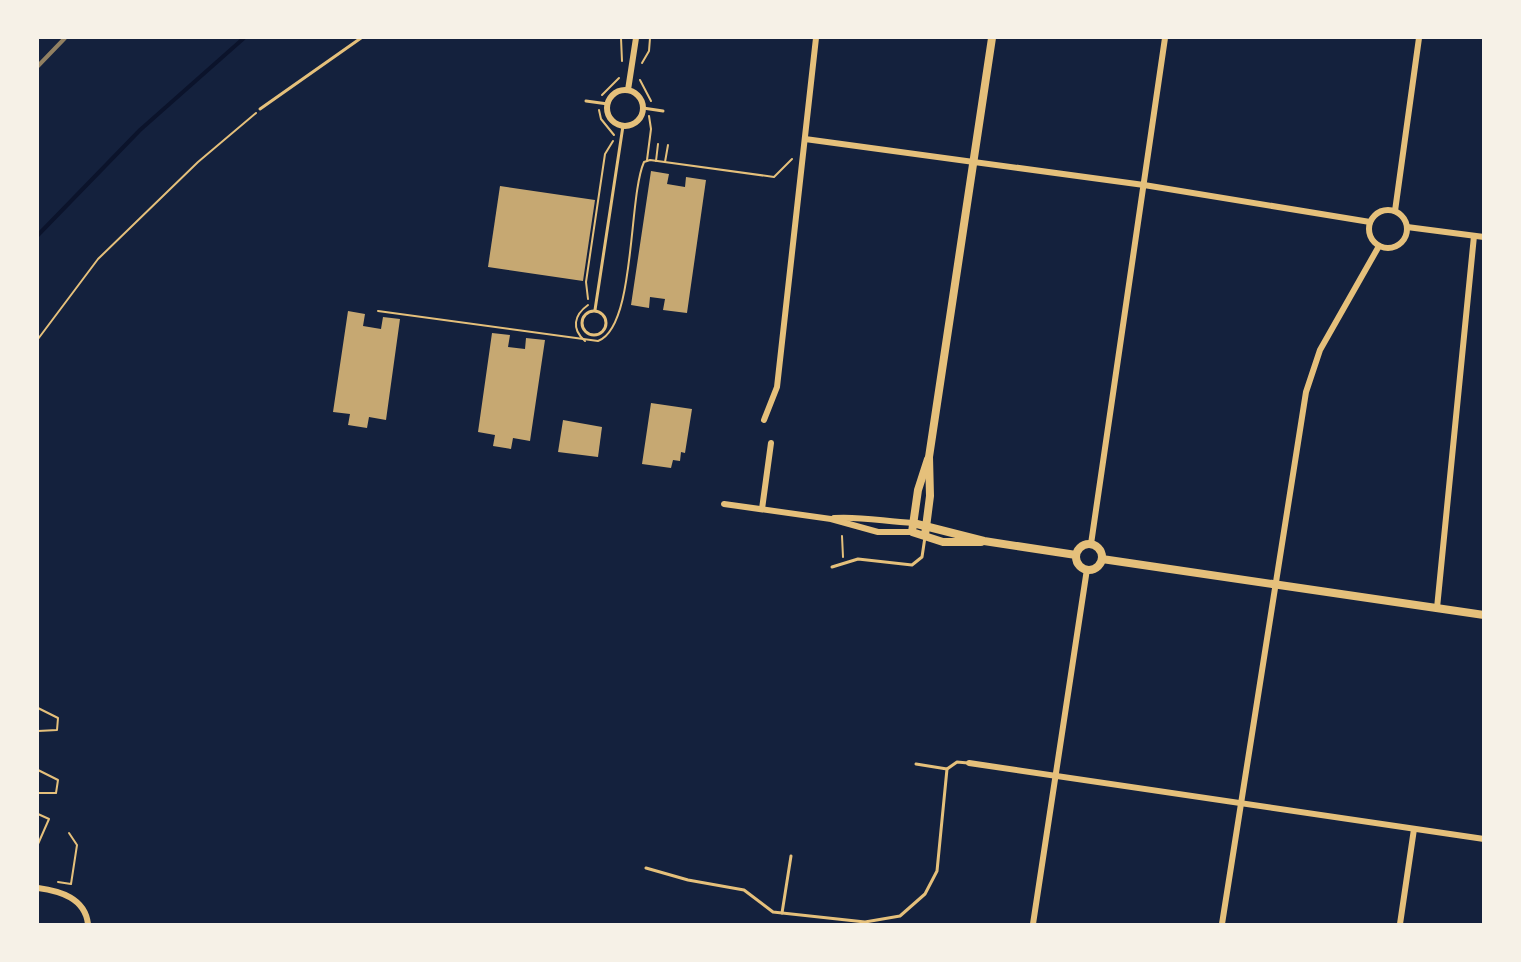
<svg xmlns="http://www.w3.org/2000/svg" width="1521" height="962" font-family="'IBM Plex Sans',sans-serif">
	<style>
		.lines { fill: none; stroke-linecap: round; stroke-linejoin: round }
		.stream { stroke: #0b132b; stroke-width: 4 }
		.building { fill: #c6a872 }
		.path { stroke: #e5c07b; stroke-width: 2 }
		.service { stroke: #e5c07b; stroke-width: 3 }
		.minor { stroke: #e5c07b; stroke-width: 6 }
		.tertiary { stroke: #e5c07b; stroke-width: 8 }
		.rail { stroke: #918062; stroke-width: 4 }
	</style>
	<rect width="100%" height="100%" fill="#14213d"/>
	<g class="lines">
		<!-- stream -->
		<polyline class="stream" points="38,235 140,130 244,38"/>
	</g>
	<!-- building -->
	<g class="building">
		<polygon points="651,171 669,174 667,184 685,187 686,177 706,180 687,313 663,310 665,299 650,297 649,308 631,305"/>
		<polygon points="500,186 595,200 583,281 488,267"/>
		<polygon points="348,311 365,314 363,326 381,329 383,317 400,319 386,420 369,417 367,428 348,425 350,414 333,412"/>
		<polygon points="492,333 510,335 508,347 525,349 526,338 545,340 530,441 513,438 511,449 493,446 495,435 478,432"/>
		<polygon points="651,403 692,409 685,453 681,452 680,461 673,460 671,468 642,464"/>
		<polygon points="563,420 602,427 598,457 558,452"/>
	</g>
	<g class="lines">
		<!-- path -->
		<g class="path">
			<polyline points="621,38 622,61"/>
			<polyline points="642,63 649,51 650,38"/>
			<polyline points="640,80 651,101"/>
			<polyline points="602,95 619,78"/>
			<polyline points="599,110 601,119 614,135"/>
			<polyline points="647,160 651,129 649,116"/>
			<polyline points="656,161 658,144"/>
			<polyline points="665,162 668,145"/>
			<polyline points="588,299 586,282 605,154 613,141"/>
			<path d="M 378,311 L 598,341 C 636,327 628,198 644,162 L 650,160 L 774,177 L 792,159"/>
			<polyline points="38,339 98,259 198,162 256,113"/>
			<path d="M 585,341 C 571,329 574,315 588,305"/>
			<polyline points="842,536 843,557"/>
			<polyline points="38,672 38,671"/>
			<polyline points="38,708 58,718 57,730 38,731"/>
			<polyline points="38,770 58,780 56,793 38,793"/>
			<polyline points="38,814 49,819 38,844"/>
			<polyline points="58,882 71,884 77,845 69,833"/>
		</g>
		<!-- service -->
		<g class="service">
			<polyline points="586,101 608,104"/>
			<polyline points="643,108 663,111"/>
			<polyline points="260,109 361,38"/>
			<polyline points="595,310 623,126"/>
			<circle cx="594" cy="323" r="12"/>
			<polyline points="832,567 858,559 912,565 922,557 925,537"/>
			<polyline points="916,764 947,769"/>
			<polyline points="646,868 688,880 744,890 773,912 865,922 900,916 925,894 937,871 947,769 957,762 968,763"/>
			<polyline points="782,913 791,856"/>
		</g>
		<!-- minor -->
		<g class="minor">
			<polyline points="628,90 636,38"/>
			<circle cx="625" cy="108" r="18"/>
			<polyline points="805,139 1144,185 1370,222"/>
			<circle cx="1388" cy="229" r="19"/>
			<polyline points="1395,211 1419,38"/>
			<polyline points="1407,227 1484,237"/>
			<polyline points="764,420 777,387 816,38"/>
			<polyline points="724,504 831,519 878,532 912,532"/>
			<polyline points="762,509 771,443"/>
			<path d="M 834,518 C 862,516 886,522 913,523"/>
			<polyline points="1091,544 1165,38"/>
			<polyline points="1437,608 1474,236"/>
			<polyline points="969,763 1484,839"/>
			<path d="M 38,888 C 60,891 85,898 88,924"/>
			<polyline points="1033,924 1087,569"/>
			<polyline points="1222,924 1306,392 1320,350 1379,246"/>
			<polyline points="1400,924 1414,829"/>
		</g>
		<!-- tertiary -->
		<g class="tertiary">
			<polyline points="928,459 918,490 912,532 943,542 981,542"/>
			<polyline points="913,523 984,541 1076,555"/>
			<polyline points="925,535 930,496 929,457 992,38"/>
			<circle cx="1089" cy="557" r="13"/>
			<polyline points="1102,559 1484,615"/>
		</g>
		<!-- rail -->
		<polyline class="rail" points="38,66 65,38"/>
	</g>
	<!-- border -->
	<rect width="1521" height="962" fill="none" stroke="#f6f1e7" stroke-width="78"/>
</svg>
